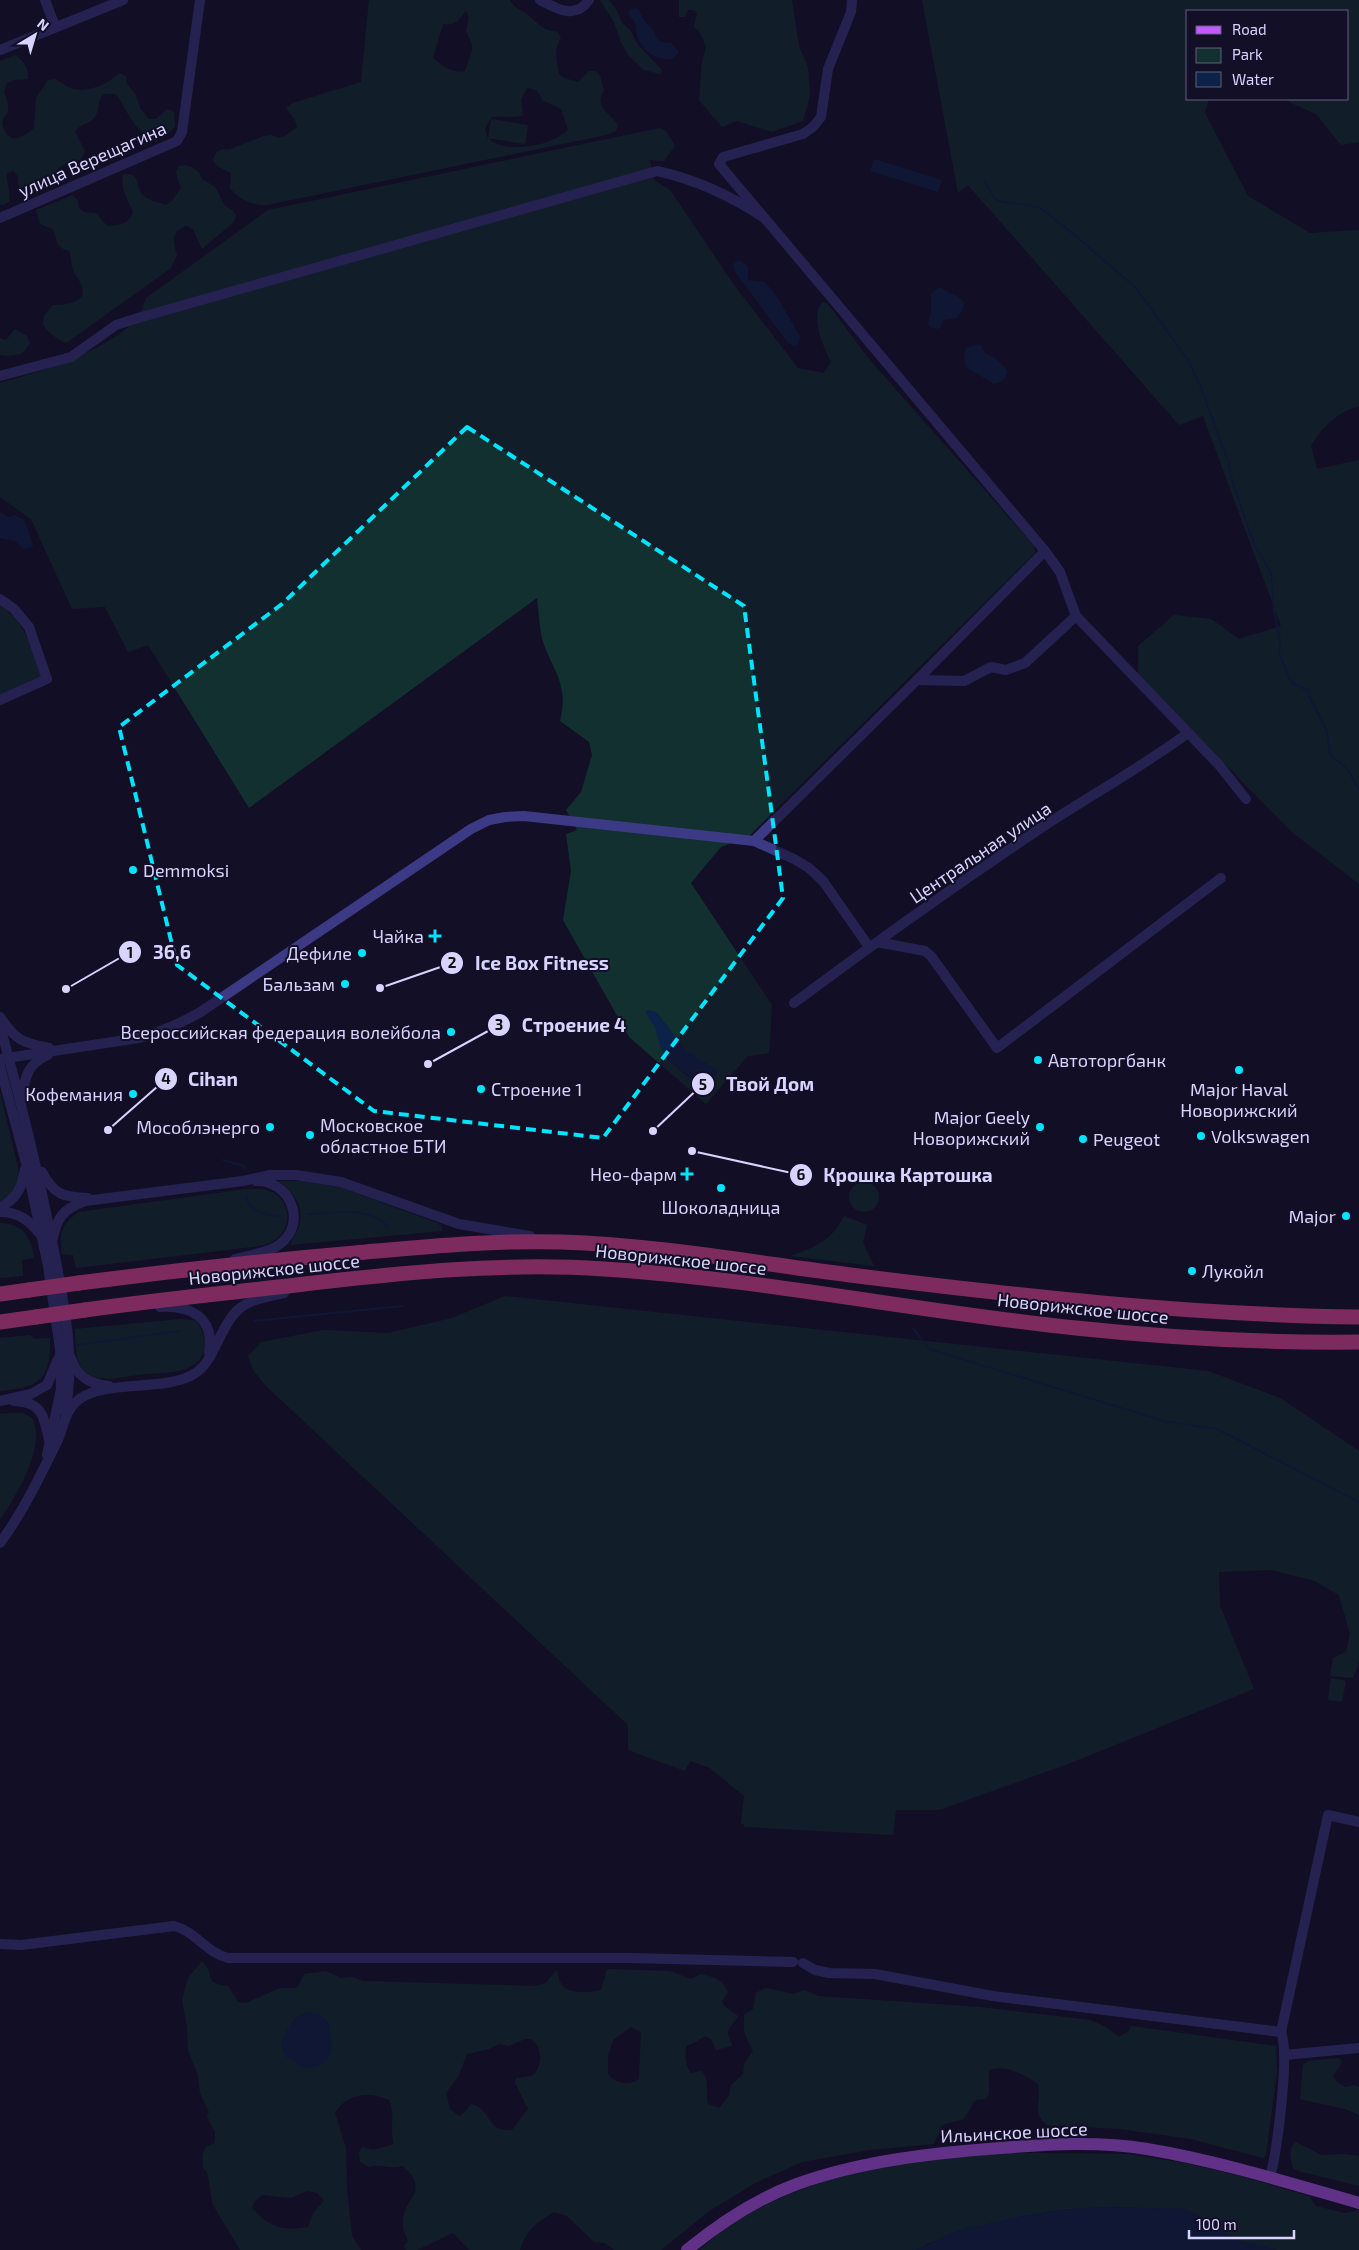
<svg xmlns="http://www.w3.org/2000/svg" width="1359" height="2250" font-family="'Exo 2',sans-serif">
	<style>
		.green { fill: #12302f; fill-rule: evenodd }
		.water { fill: #0c2248 }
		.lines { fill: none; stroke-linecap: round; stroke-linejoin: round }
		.stream { stroke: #0c2248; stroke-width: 2 }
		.minor { stroke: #3d3a85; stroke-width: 10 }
		.major { stroke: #c25bff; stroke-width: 12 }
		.highway { stroke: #ff4fa3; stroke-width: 15 }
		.highway-bridge { stroke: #ff4fa3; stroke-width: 15 }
		.marked { fill: none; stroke: #00e5ff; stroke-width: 4; stroke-dasharray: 10 6; stroke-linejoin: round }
		.poi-dot { fill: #00e5ff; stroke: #130f26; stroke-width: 2 }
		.labels { text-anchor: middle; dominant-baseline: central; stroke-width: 4; stroke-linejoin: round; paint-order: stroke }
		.street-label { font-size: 18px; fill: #d9d4ff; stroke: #130f26 }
		.poi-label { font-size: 18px; fill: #d9d4ff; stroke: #130f26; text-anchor: end }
		.leader { fill: none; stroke: #d9d4ff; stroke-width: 2 }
		.callout-dot { fill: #d9d4ff; stroke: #130f26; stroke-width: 2 }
		.mark-label { font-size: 15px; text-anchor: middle; font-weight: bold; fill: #111 }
		.callout-label { font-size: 19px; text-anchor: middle; font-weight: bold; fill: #d9d4ff; stroke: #130f26; stroke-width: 4; stroke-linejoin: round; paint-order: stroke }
	</style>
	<rect width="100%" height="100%" fill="#130f26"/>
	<!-- green -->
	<g class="green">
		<path d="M 369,0 L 510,0 C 514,9 521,9 528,15 C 539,24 541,30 558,32 L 561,38 C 553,48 557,62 559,74 L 564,78 L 578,82 L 589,71 L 596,71 L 600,76 L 604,90 C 593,107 610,113 618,125 L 616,131 L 606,135 L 267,205 C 252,206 239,199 230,188 L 231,173 L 217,166 L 213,160 L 216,153 L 222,149 L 228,150 L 264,136 L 271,135 L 278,138 L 285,136 L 297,127 L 295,120 L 286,108 L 293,103 L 361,82 ZM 466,11 L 469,17 L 466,31 L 472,44 L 472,51 L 465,71 C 452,74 442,66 433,58 L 443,24 C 456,26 458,20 466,11 ZM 527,88 C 536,89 540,92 542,100 L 561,109 L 568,129 C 556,146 502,155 488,138 L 525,144 L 528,125 L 491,119 L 488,139 L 485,129 L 491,117 C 502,115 512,119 523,115 L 521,100 Z"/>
		<polygon points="600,0 609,0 616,9 622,23 630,30 638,45 662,70 660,74 644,70 628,55 621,42 614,22"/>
		<polygon points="679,0 792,0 799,46 808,67 810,95 803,121 772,132 737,121 722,127 699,100 702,62 706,46 700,33 694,27 697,13 694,10 688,10 685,17 679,17"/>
		<path d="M 922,0 L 1359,0 L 1359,142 L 1341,145 L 1316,114 L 1291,103 L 1289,99 L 1348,99 L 1348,11 L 1188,11 L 1188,99 L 1209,99 L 1205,113 L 1248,196 L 1310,233 L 1359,230 L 1359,407 C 1340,409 1320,429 1311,446 L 1317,469 L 1359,460 L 1359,884 L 1292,832 L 1138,676 L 1138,646 L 1174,615 L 1211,619 L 1239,639 L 1281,626 L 1203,416 L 1179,425 L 968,185 L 958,193 Z"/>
		<path d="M 15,55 C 24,61 29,69 28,79 L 14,80 L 7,83 L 4,91 L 8,105 L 8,112 L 3,118 L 2,124 C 9,146 21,139 34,128 L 36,98 L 48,80 L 55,79 C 61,82 68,88 73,89 C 88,93 109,84 119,73 L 126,76 L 127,84 L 136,95 L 140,108 L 149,119 L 156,119 L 167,109 L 174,112 L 175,126 C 148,160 130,116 117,95 C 93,88 103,108 94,118 C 88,125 80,123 75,132 L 85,151 C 81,166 74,160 63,165 C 57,167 54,176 52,182 L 45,184 L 26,196 L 19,192 L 18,177 L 14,171 L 7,173 C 6,183 11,191 9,202 L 3,205 L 0,204 L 0,61 Z"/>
		<path d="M 660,128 L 666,131 L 675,146 L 664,161 L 650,160 L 654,180 L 670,190 L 734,285 L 798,368 L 824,373 L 831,362 C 824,348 809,315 823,302 L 828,304 L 868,358 L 1034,546 L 1035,553 L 748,837 L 721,847 L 691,883 L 772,1005 L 769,1053 L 748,1056 L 706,1104 L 629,1037 L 563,920 L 571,871 L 566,834 L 577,830 L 566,810 L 581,792 L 592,755 L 589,742 L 560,721 C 569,684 554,673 543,642 C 539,628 539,612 537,598 L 249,808 L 148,645 L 128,652 L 105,607 L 72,609 L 31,519 L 0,497 L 0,383 C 41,372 107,351 137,319 C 141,314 144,304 146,298 L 268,210 ZM 656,1012 L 686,1051 L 695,1057 L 705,1088 C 698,1081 689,1078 682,1072 C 663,1056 655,1037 656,1012 Z"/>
		<path d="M 185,165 L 193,168 L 199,172 L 202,179 L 215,187 L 225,206 L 232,210 L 236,215 L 234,222 L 202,249 L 193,229 L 186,226 C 170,232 173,241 177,255 L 171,268 L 66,343 C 56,338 48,333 43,324 L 44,316 L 53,305 C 69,305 92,302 79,280 C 77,276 74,274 73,270 C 71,264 72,258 69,251 C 55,247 58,241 53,229 L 40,224 L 36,210 L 73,195 L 78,201 L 79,208 L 84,212 L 96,213 L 107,226 C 119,225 129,225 133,212 C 128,200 120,188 123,174 C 143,173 134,186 143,195 C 148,201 159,202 166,205 L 172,201 L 181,188 L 176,173 L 178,166 Z"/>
		<polygon points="15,329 27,336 30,343 22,354 8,356 0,355 0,338 6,340"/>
		<path d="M 0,606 C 26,621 31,650 42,676 L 0,695 Z"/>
		<polygon points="0,1092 20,1176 11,1196 0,1202"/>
		<path d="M 279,1181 L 301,1181 L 340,1187 L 437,1223 L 442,1227 L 442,1231 L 290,1245 C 292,1239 297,1233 299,1227 C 305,1207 294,1193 279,1181 Z"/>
		<circle cx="864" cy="1197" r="15"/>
		<path d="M 246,1189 C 255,1189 265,1188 274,1193 C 290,1202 292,1225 278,1237 C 273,1242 267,1244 260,1246 L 76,1268 L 73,1255 L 62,1254 C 59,1233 61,1224 79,1212 Z"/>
		<path d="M 844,1216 L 867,1225 L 863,1243 L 874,1266 L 790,1256 C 814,1248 833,1240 844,1216 Z"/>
		<path d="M 0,1223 C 23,1224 31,1236 34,1258 L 22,1260 L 23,1276 L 0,1278 Z"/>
		<polygon points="505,1296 1208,1371 1280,1398 1359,1451 1359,1662 1353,1678 1330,1676 1333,1658 1346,1652 1350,1634 1339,1595 1315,1581 1271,1570 1219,1572 1220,1606 1254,1689 1068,1764 939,1810 896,1810 893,1835 744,1827 744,1824 741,1824 744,1796 710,1768 690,1761 685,1771 628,1750 628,1725 265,1385 253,1370 248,1356 261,1342 324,1330 388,1333 452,1318"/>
		<path d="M 181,1319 L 196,1321 C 208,1336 209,1357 190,1367 C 177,1374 158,1373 144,1374 C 127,1376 102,1384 87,1373 C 74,1363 76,1344 75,1329 Z"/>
		<path d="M 30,1335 L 34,1339 L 50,1338 C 51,1380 40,1387 0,1391 L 0,1338 Z"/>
		<path d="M 10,1413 L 23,1413 L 32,1418 C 47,1444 16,1497 0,1519 L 0,1414 Z"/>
		<polygon points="1331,1678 1346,1681 1342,1702 1328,1700"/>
		<path d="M 202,1961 C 216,1974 202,1984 228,1986 L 238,2002 L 246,2003 L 280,1988 L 297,1988 L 304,1974 L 326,1971 L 341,1978 L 352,1977 L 363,1981 L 535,1986 L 546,1983 L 556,1970 C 560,1975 558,1980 562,1985 C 568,1994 591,1993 601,1990 L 607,1969 L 670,1971 L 691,1979 L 701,1974 C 713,1977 723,1979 728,1992 L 722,2001 L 724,2006 L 738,2016 C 736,2022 727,2027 728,2034 C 729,2038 731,2041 732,2046 L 716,2050 L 712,2040 L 706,2036 C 699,2038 696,2044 687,2045 C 684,2053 685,2066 691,2073 L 702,2071 C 710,2081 705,2092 708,2104 L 719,2108 L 729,2096 L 731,2085 L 743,2074 L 744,2064 L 753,2051 L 744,2032 L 744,2015 L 753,2009 L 756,1993 L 765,1988 L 794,1994 L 804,1990 L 819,1996 L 979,2007 L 1090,2020 L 1106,2027 L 1119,2037 L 1129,2031 L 1131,2026 L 1276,2046 L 1277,2071 L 1266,2155 L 1263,2158 L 1191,2139 L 1120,2129 L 1047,2125 C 1031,2112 1042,2103 1038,2084 C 1025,2075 1006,2064 989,2070 L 989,2094 L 986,2099 L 975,2100 L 964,2119 L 942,2125 L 934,2144 L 869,2150 L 802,2162 L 757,2182 L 709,2211 L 661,2250 L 614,2250 L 605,2243 L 594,2242 L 567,2216 L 554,2212 C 535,2223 527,2230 520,2250 L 469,2250 L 453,2233 L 417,2250 L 406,2250 L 404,2246 L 408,2242 C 407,2236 403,2232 403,2226 C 401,2215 409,2201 415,2193 C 418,2181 411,2172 402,2166 C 390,2170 380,2163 369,2167 L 360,2162 L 359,2152 L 362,2147 L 373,2150 L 394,2144 C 389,2129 396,2115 389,2100 C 370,2091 346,2093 335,2113 L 346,2148 L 347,2189 L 352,2236 L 361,2250 L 240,2250 L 213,2205 L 207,2172 L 203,2168 C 202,2155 201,2147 215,2143 L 215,2132 L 207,2117 L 209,2112 L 200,2093 L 198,2075 L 188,2050 L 187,2027 L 182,2000 L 188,1978 ZM 307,2012 L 318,2014 L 329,2025 L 331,2053 L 281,2046 L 286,2031 ZM 631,2027 L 641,2032 L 639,2079 C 629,2086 615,2084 608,2074 L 608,2056 L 613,2040 ZM 525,2039 L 531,2039 C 543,2047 543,2067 532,2076 L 516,2078 L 515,2083 L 528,2109 L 512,2130 C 484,2132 494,2110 471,2104 L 464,2113 L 459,2116 L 450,2109 L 446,2093 L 459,2075 L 467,2054 L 489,2049 L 499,2044 L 509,2046 ZM 307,2191 L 317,2193 L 324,2201 L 313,2213 L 308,2227 C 283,2231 270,2228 252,2208 L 254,2202 L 262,2195 L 291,2198 Z"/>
		<polygon points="1339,2058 1342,2062 1333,2076 1336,2081 1345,2087 1355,2085 1359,2087 1359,2115 1345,2109 1300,2099 1303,2065 1308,2061"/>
		<path d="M 1296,2142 L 1321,2155 L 1344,2154 L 1359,2156 L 1359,2186 L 1298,2171 L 1293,2168 C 1291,2158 1287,2149 1296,2142 Z"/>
		<path d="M 1024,2153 L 1128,2154 L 1179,2162 L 1237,2175 L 1309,2196 L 1316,2206 L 1345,2213 L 1359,2210 L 1359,2250 L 1277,2250 L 1237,2240 L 1186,2209 L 1103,2207 L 1060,2210 L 1018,2217 L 929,2243 L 916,2250 L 699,2250 C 709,2242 718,2233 729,2226 C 815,2170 923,2155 1024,2153 Z"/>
	</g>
	<!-- water -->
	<g class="water">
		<path d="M 636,8 C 641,12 640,13 643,18 C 644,22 648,24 651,27 C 659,39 654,42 671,43 L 678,51 L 678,53 L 672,59 C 651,61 634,43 636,24 L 628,13 L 630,10 Z"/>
		<polygon points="874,159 942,180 938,192 870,171"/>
		<polygon points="739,260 748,266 748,280 765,282 777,297 800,337 798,344 795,346 788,343 735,272 733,264"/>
		<polygon points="939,287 955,295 964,302 963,309 957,318 943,320 941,327 938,329 930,327 928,323 931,313 931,294"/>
		<path d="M 979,345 L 982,346 L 985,353 L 995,358 L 1007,370 C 1009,378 1001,383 994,384 L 966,367 L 964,353 L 968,347 Z"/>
		<polygon points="0,512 8,517 15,515 25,521 33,545 31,548 23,549 15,541 0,538"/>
		<polygon points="648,1010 656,1012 686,1051 718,1070 717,1073 705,1088 667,1060 660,1046 655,1028 645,1012"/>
		<path d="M 307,2012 L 318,2014 L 327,2020 C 329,2026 329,2031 330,2037 C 334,2058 326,2067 304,2068 L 285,2056 L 281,2046 C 283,2032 293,2016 307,2012 Z"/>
		<polygon points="1103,2207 1186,2209 1237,2240 1277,2250 916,2250 958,2230 1018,2217 1060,2210"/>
	</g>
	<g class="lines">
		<!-- stream -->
		<g class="stream">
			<polyline points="984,181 997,201 1039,207 1077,237 1136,288 1188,360 1200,385 1228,461 1233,484 1254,544 1271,573 1274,610 1280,640 1279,653 1291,682 1309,691 1308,694 1327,731 1330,754 1348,770 1359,790"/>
			<polyline points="223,1160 244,1166 244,1168"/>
			<path d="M 246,1195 C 249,1212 265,1215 280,1216"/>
			<path d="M 308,1214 C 334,1213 369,1205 388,1227"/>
			<polyline points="254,1321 403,1306"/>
			<polyline points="913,1328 929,1349 1164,1421 1217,1429 1359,1502"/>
			<polyline points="77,1345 179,1331"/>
		</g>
		<!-- minor -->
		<g class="minor">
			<polyline points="45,0 55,26"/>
			<path d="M 540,0 C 557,9 575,20 589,0"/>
			<polyline points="852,0 851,12 828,69 821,117 813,127 803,134 723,157 719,164 1045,551"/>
			<polyline points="0,50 123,0"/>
			<polyline points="0,218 177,141 182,132 200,0"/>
			<path d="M 0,376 L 71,357 L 116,325 L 138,318 L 657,171 C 694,179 731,196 763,217"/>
			<polyline points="0,599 14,609 29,627 47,679 0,700"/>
			<polyline points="917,680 964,681 991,667 1006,670 1025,663 1076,616"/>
			<polyline points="754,841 917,680 1045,551 1060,572 1076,616 1219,765 1246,799"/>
			<polyline points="877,942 925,951 931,956 997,1048 1221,878"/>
			<path d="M 794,1003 C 873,944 953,887 1035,832 C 1086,798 1139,769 1188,733"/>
			<path d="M 0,1017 C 15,1040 23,1043 49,1048"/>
			<path d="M 0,1026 C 21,1101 39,1175 54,1251 C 64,1304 76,1359 65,1412"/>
			<path d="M 0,1059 L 139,1038 C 161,1032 179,1024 199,1013 L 471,829 L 489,820 L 505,817 L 524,816 L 754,841 L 794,859 L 809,868 L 823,881 L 869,947"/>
			<polyline points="0,1066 26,1163 48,1266 60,1349 61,1389 47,1455"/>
			<path d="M 23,1099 C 24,1078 27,1064 48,1055"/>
			<path d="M 42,1172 C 54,1195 63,1197 88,1198"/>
			<path d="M 0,1208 C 17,1198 22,1188 25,1169"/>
			<path d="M 0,1212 C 18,1212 29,1220 39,1233"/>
			<path d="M 52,1242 C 57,1218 61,1210 85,1201 L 243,1181 L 270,1175 L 296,1175 L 341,1182 L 459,1224 L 530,1236"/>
			<path d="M 235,1259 C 249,1255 269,1253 280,1244 C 308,1223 290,1180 256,1181"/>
			<path d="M 160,1307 C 190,1305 215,1317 209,1352"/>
			<path d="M 71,1358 C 77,1377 90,1384 109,1386"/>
			<polyline points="0,1401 31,1394 47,1385 58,1359"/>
			<path d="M 14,1401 C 42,1402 44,1416 49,1440"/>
			<path d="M 0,1543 C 23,1512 39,1478 56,1444 C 62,1433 63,1420 70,1409 C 75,1400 85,1395 94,1392 C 125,1382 172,1390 197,1372 C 205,1366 211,1356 215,1347 C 235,1306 239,1302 284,1293"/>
			<path d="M 0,1944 L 21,1945 L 174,1926 C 195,1931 207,1953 228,1958 L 629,1958 L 793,1962"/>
			<path d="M 803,1963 L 815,1970 L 829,1973 L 875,1974 L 993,1996 L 1281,2032 C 1290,2054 1277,2151 1270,2177"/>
			<polyline points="1281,2032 1328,1815 1359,1822"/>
			<polyline points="1284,2055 1359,2048"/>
		</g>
		<!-- major -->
		<path class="major" d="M 687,2250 C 720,2223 756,2199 797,2184 C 861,2161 932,2153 1000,2148 C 1049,2144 1099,2141 1147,2149 C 1219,2161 1289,2183 1359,2203"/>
		<!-- highway -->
		<g class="highway">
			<path d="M 79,1283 C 171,1271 263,1261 355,1253 C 424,1247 492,1240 561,1242 C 657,1245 756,1263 850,1275 C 1019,1296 1189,1315 1359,1317"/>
			<polyline points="0,1294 29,1290"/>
			<path d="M 85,1310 C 155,1300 226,1293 296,1285 C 398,1273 501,1262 604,1269 C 762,1279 919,1312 1076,1328 C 1170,1338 1265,1343 1359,1342"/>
			<polyline points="0,1322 36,1317"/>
		</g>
		<!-- highway-bridge -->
		<g class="highway-bridge">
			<polyline points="29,1290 79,1283"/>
			<polyline points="36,1317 85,1310"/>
		</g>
	</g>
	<!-- marked area -->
	<path d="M0 0H1359V2250H0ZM 467,427 L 744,606 L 783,898 L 603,1138 L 374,1111 L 177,965 L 119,727 L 282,604 Z" fill="#130f26" fill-opacity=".55" fill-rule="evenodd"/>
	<path class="marked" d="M 467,427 L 744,606 L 783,898 L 603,1138 L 374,1111 L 177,965 L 119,727 L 282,604 Z"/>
	<!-- markers -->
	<g class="poi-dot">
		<circle cx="133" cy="870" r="5"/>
		<path d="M432.5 928.5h5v5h5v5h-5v5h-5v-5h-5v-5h5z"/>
		<circle cx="362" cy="953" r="5"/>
		<circle cx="345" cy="984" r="5"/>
		<circle cx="451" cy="1032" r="5"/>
		<circle cx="1038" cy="1060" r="5"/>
		<circle cx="1239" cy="1070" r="5"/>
		<circle cx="481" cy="1089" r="5"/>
		<circle cx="133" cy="1094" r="5"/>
		<circle cx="270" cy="1127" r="5"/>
		<circle cx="1040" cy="1127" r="5"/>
		<circle cx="310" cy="1135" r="5"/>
		<circle cx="1201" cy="1136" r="5"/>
		<circle cx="1083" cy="1139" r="5"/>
		<path d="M684.5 1166.5h5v5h5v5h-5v5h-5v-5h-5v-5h5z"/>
		<circle cx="721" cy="1188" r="5"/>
		<circle cx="1346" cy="1216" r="5"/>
		<circle cx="1192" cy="1271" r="5"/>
	</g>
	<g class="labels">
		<!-- street labels -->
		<g class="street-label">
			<text transform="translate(92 159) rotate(-24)">улица Верещагина</text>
			<text transform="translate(980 852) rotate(-34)">Центральная улица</text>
			<text transform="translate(681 1259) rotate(6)">Новорижское шоссе</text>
			<text transform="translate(274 1269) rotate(-6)">Новорижское шоссе</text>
			<text transform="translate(1083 1308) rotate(6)">Новорижское шоссе</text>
			<text transform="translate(1014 2132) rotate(-3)">Ильинское шоссе</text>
		</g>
		<!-- poi labels -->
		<g class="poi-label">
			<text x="143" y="870" text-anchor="start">Demmoksi</text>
			<text x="424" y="936">Чайка</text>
			<text x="352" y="953">Дефиле</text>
			<text x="335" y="984">Бальзам</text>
			<text x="441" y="1032">Всероссийская федерация волейбола</text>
			<text x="1048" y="1060" text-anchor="start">Автоторгбанк</text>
			<text x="491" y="1089" text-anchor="start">Строение 1</text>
			<text x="1239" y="1089" text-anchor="middle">Major Haval<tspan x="1239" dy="21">Новорижский</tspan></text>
			<text x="123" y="1094">Кофемания</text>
			<text x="1030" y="1117">Major Geely<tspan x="1030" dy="21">Новорижский</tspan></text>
			<text x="320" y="1125" text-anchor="start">Московское<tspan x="320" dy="21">областное БТИ</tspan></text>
			<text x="260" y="1127">Мособлэнерго</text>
			<text x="1211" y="1136" text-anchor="start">Volkswagen</text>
			<text x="1093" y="1139" text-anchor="start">Peugeot</text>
			<text x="677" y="1174">Нео-фарм</text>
			<text x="721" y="1207" text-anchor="middle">Шоколадница</text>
			<text x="1336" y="1216">Major</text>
			<text x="1202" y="1271" text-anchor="start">Лукойл</text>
		</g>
	</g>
	<!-- callouts -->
	<path class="leader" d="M66 989L130 952M380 988L452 963M428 1064L499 1025M108 1130L166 1079M653 1131L703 1084M692 1151L801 1175"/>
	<g class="callout-dot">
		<circle cx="66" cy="989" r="5"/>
		<circle cx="380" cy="988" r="5"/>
		<circle cx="428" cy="1064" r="5"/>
		<circle cx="108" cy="1130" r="5"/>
		<circle cx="653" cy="1131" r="5"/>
		<circle cx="692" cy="1151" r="5"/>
		<circle cx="130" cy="952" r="12"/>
		<circle cx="452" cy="963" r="12"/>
		<circle cx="499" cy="1025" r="12"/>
		<circle cx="166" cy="1079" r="12"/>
		<circle cx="703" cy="1084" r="12"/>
		<circle cx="801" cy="1175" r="12"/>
	</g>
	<g class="mark-label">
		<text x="130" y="958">1</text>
		<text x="452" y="968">2</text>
		<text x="499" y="1030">3</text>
		<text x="166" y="1084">4</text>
		<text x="703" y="1090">5</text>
		<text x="801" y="1180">6</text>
	</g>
	<g class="callout-label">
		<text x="172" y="959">36,6</text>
		<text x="542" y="970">Ice Box Fitness</text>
		<text x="574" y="1032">Строение 4</text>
		<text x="213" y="1086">Cihan</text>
		<text x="770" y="1091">Твой Дом</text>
		<text x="908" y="1182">Крошка Картошка</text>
	</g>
	<!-- legend -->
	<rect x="1186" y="10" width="162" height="90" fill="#130f26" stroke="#625e7d"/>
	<rect x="1196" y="26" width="25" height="8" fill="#c25bff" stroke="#625e7d"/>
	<text x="1232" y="35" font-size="15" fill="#d9d4ff">Road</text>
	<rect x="1196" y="48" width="25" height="15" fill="#12302f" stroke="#625e7d"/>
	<text x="1232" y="60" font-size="15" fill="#d9d4ff">Park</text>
	<rect x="1196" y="72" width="25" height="15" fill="#0c2248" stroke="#625e7d"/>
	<text x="1232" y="85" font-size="15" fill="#d9d4ff">Water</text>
	<!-- north arrow -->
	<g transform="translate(35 35) rotate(38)" stroke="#130f26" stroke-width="4" paint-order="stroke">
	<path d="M0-4L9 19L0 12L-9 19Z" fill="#d9d4ff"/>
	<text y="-8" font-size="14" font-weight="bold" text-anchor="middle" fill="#d9d4ff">N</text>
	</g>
	<!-- scale -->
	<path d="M1189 2230v8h105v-8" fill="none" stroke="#d9d4ff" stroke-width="2.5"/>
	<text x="1196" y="2230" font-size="15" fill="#d9d4ff" stroke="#130f26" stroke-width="4" paint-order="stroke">100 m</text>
</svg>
